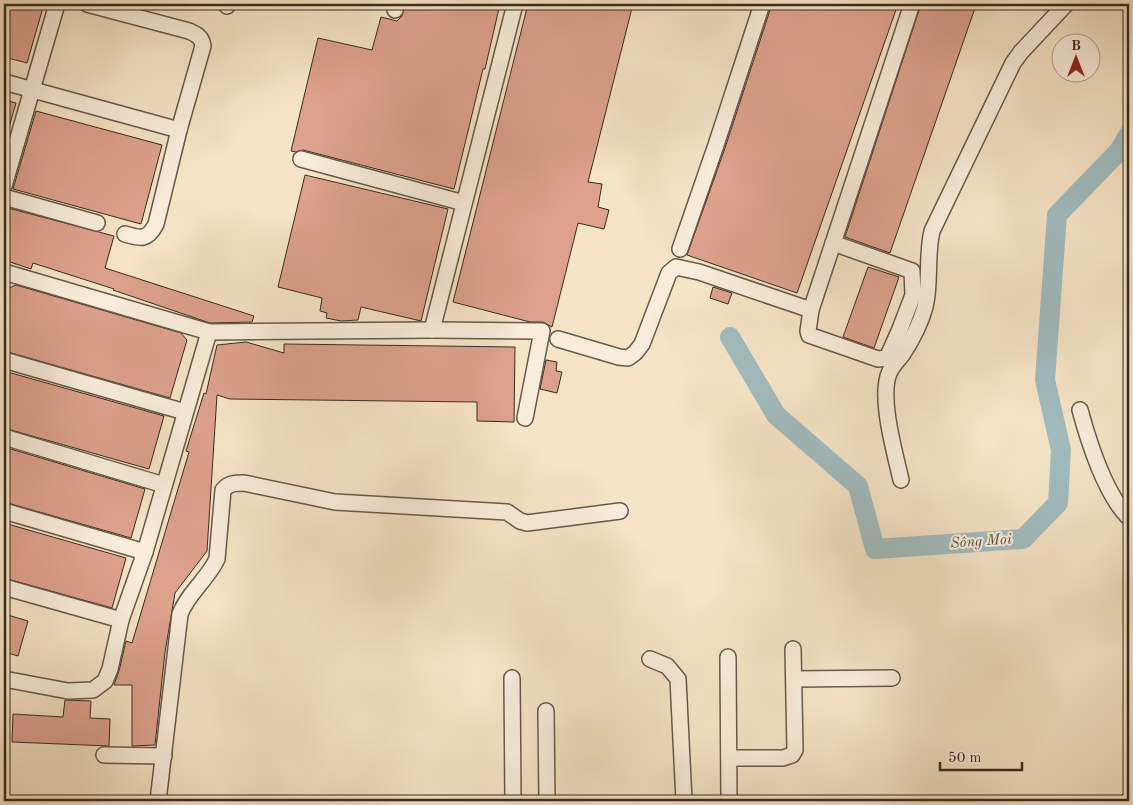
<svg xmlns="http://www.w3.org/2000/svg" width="1133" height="805" font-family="'Old Standard TT',serif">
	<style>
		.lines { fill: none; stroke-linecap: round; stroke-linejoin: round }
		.river { stroke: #a1bcbf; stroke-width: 20 }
		.building { fill: #dda18d; stroke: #382c1f }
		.minor-casing { stroke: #675a49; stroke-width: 18 }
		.minor { stroke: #f8edda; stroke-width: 15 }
		.labels { text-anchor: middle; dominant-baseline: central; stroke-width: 4; stroke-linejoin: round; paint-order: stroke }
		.water-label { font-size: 15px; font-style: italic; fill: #525047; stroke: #f8edda }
	</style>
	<rect width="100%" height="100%" fill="#f5e4c6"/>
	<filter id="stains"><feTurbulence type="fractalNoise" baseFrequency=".004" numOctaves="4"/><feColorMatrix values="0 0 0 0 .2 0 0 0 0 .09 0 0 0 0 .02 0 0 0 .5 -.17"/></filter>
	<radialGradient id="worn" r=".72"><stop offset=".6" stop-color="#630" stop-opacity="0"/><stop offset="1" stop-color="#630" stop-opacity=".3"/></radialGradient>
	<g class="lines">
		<!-- river -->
		<polyline class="river" points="730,337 776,415 858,486 875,549 1023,539 1058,503 1061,450 1045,380 1057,215 1119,151 1129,134"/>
	</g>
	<!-- building -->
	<g class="building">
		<polygon points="10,4 44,4 27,63 4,57 4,27"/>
		<polygon points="405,4 500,4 485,69 483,69 454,189 303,150 296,152 291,151 318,38 372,50 381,17 397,21 402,16"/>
		<polygon points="528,4 633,4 588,182 602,184 598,207 609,210 604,229 578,223 552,327 543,322 530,322 453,302"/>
		<polygon points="772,4 898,4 797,293 687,255 725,148"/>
		<polygon points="921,4 963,4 975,8 890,253 845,237"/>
		<polygon points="4,100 16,103 6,138 4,138"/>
		<polygon points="36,111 162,145 141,224 13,189"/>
		<polygon points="305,175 448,209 421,321 361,307 358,320 341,321 326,318 327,313 320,311 322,298 278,287"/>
		<polygon points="8,208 114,236 105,268 254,316 252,322 210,323 113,290 114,289 33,263 31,269 4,260 4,222"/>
		<polygon points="868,267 899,277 874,348 843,337"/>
		<polygon points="16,285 181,333 187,340 170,398 4,351 4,302 7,289"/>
		<polygon points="713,287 732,293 728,304 710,298"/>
		<polygon points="246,342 284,353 284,344 515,347 514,422 477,421 477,402 230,399 217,395 207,551 175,593 165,652 155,745 132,746 132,685 114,685 119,671 126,641 132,643 189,452 186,451 204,393 206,394 217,345"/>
		<polygon points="546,360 557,362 556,371 562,372 557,393 540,389"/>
		<polygon points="4,371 164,416 149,469 4,428"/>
		<polygon points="4,447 145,489 131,538 4,502"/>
		<polygon points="4,523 126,558 112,608 4,578"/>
		<polygon points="4,614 28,621 18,656 4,652"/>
		<polygon points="65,700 91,701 90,718 110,719 109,746 12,742 13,714 63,717"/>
	</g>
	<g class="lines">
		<!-- minor casing -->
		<g class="minor-casing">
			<g id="minor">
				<path d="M 87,4 L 189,31 C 196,34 202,37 203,46 L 179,130 L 156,224 C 148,240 141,239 125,234"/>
				<polyline points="227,6 228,4"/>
				<polyline points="395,10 396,4"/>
				<polyline points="4,82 179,130"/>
				<polyline points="301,159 464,203"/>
				<polyline points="4,186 57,4"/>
				<polyline points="4,197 97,223"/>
				<polyline points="680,249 716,145 762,4"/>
				<polyline points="4,272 209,332 432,330 542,331 525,418"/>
				<polyline points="811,310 912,4"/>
				<polyline points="432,330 515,4"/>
				<polyline points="558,339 619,357 628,358 635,353 642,344 669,273 676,267 699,272 811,310 808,331 809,335 878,359 887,358 900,329 913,295 912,271 833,243"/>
				<polyline points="4,360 185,412"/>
				<path d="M 1080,410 C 1089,443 1105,494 1129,518"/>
				<polyline points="4,437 164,485"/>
				<path d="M 901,480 C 895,453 878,395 890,371 C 893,365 898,360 902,355 C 912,340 920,325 925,307 C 931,283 926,256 932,231 L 1013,63 L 1021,52 L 1066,4"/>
				<polyline points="4,511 145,552"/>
				<polyline points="4,587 121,620"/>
				<polyline points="728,657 729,801"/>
				<polyline points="650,659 667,666 678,679 684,801"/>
				<polyline points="512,678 513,801"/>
				<polyline points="4,679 68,691 93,690 105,681 110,669 121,620 145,552 209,332"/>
				<polyline points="794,679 892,678"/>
				<polyline points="546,711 547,801"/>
				<polyline points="104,755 164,756"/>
				<polyline points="729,758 783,758 792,755 795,750 793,649"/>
				<path d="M 158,801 L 180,614 C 188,593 207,580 217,559 L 223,490 C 229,483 235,483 244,483 L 335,502 L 507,512 L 520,521 L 527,523 L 620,511"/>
			</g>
		</g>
		<!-- minor -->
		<use href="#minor" class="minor"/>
	</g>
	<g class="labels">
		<!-- water labels -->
		<g class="water-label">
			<text transform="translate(981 542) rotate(-4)">Sông Moi</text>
		</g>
	</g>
	<!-- margin -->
	<rect width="1133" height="805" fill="none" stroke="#f5e4c6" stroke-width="20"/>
	<rect x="5" y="5" width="1123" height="795" fill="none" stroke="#382c1f" stroke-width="2.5"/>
	<rect x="10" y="10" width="1113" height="785" fill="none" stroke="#382c1f"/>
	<!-- north arrow -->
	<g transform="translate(1076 58)"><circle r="24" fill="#f8edda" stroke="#aba08f"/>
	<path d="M0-4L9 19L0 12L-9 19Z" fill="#8f2418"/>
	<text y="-8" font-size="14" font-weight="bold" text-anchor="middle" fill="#382c1f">B</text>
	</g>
	<!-- scale -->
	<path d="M940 762v8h82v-8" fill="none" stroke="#382c1f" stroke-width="2.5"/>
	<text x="948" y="762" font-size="15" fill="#382c1f" stroke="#f8edda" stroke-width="4" paint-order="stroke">50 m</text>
	<rect width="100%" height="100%" filter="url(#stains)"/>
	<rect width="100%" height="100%" fill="url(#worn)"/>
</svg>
